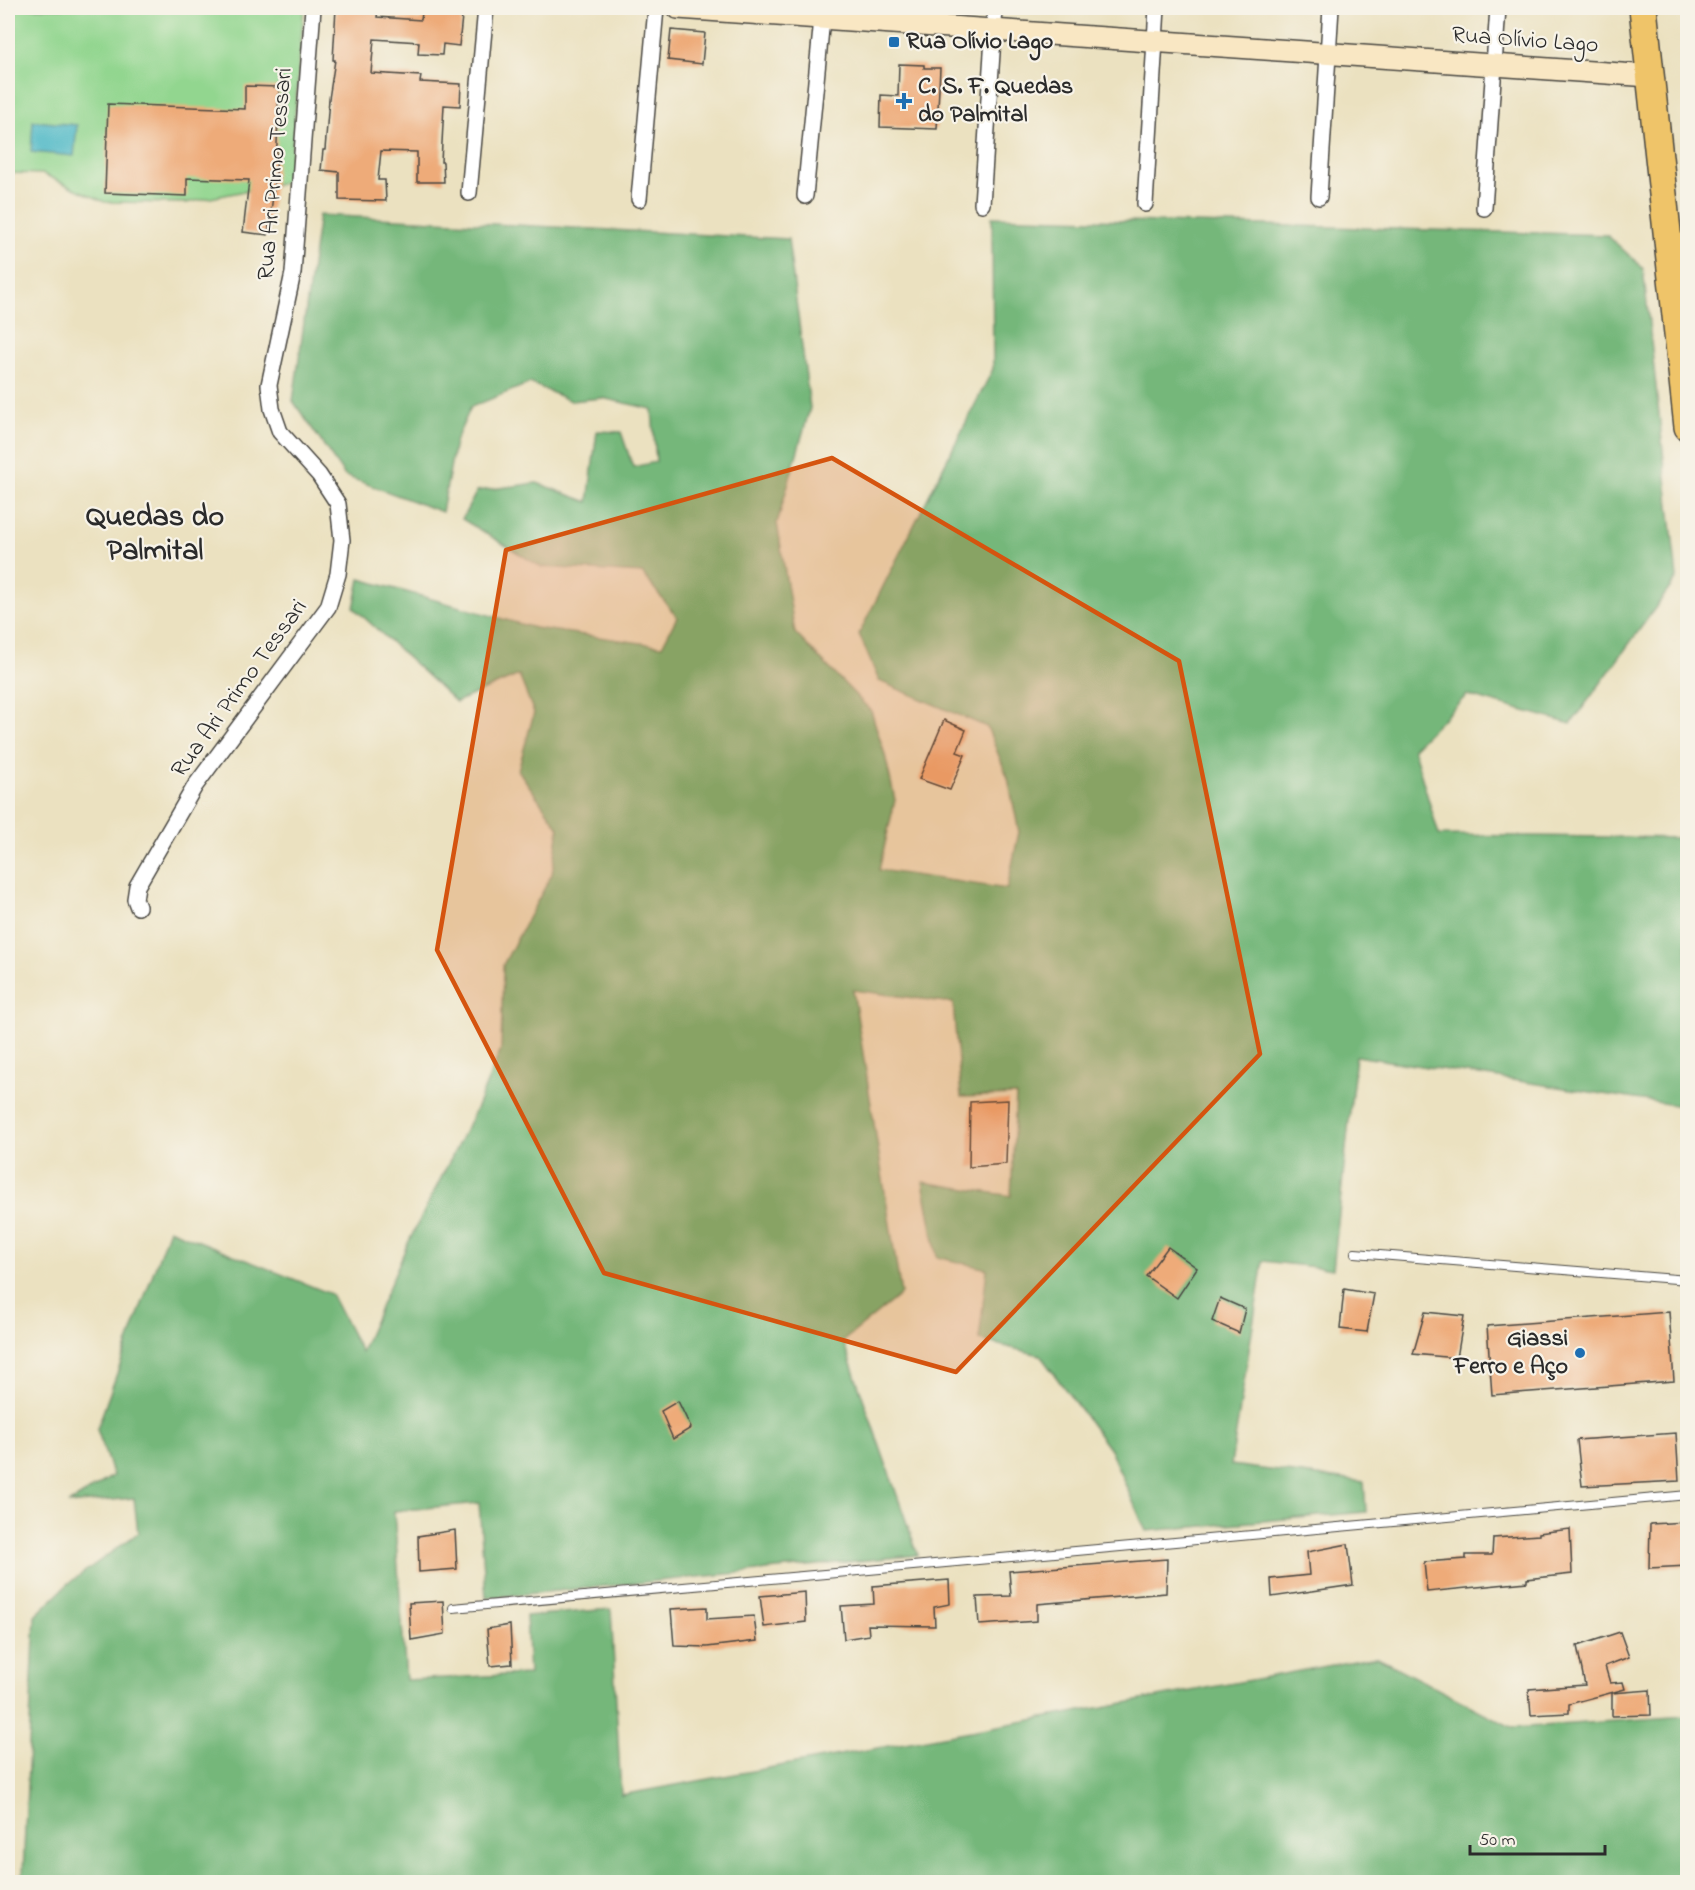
<svg xmlns="http://www.w3.org/2000/svg" width="1695" height="1890" font-family="'Indie Flower',sans-serif">
	<style>
		.green { fill: #92d68f; stroke: #5e805d; stroke-width: 1.5 }
		.forest { fill: #75b77a; stroke: #507152; stroke-width: 1.5 }
		.water { fill: #4ab7c6; stroke: #3a7178; stroke-width: 1.5 }
		.building { fill: #eeab79 }
		.lines { fill: none; stroke-linecap: round; stroke-linejoin: round }
		.lane-casing { stroke: #484641; stroke-width: 10 }
		.street-casing { stroke: #484641; stroke-width: 18 }
		.secondary-casing { stroke: #484641; stroke-width: 24 }
		.highway-casing { stroke: #484641; stroke-width: 30 }
		.lane { stroke: #fff; stroke-width: 8 }
		.street { stroke: #fff; stroke-width: 15 }
		.secondary { stroke: #f9e7c3; stroke-width: 21 }
		.highway { stroke: #efc469; stroke-width: 27 }
		.marked { fill: #d5540f; fill-opacity: 0.2; stroke: #d5540f; stroke-width: 4.5; stroke-linejoin: round }
		.poi-dot { fill: #1f6fb2; stroke: #f7f3e8; stroke-width: 2 }
		.labels { text-anchor: middle; dominant-baseline: central; stroke-width: 4.5; stroke-linejoin: round; paint-order: stroke }
		.street-label { font-size: 24px; fill: #2b2b2b; stroke: #f7f3e8 }
		.poi-label { font-size: 24px; font-weight: bold; fill: #2b2b2b; stroke: #f7f3e8; text-anchor: start }
		.district-label { font-size: 30px; font-weight: bold; fill: #2b2b2b; stroke: #f7f3e8 }
	</style>
	<rect width="100%" height="100%" fill="#f7f3e8"/>
	<filter id="ink" filterUnits="userSpaceOnUse"><feTurbulence type="fractalNoise" baseFrequency=".0167" numOctaves="2"/><feDisplacementMap in="SourceGraphic" scale="12" xChannelSelector="R" yChannelSelector="G"/><feConvolveMatrix kernelMatrix="1 2 1 2 8 2 1 2 1" color-interpolation-filters="sRGB"/></filter>
	<filter id="wash" filterUnits="userSpaceOnUse"><feTurbulence type="fractalNoise" baseFrequency=".008" numOctaves="4" result="noise"/><feDisplacementMap in="SourceGraphic" scale="24" xChannelSelector="R" yChannelSelector="G"/><feGaussianBlur stdDeviation="1.35" result="paint"/><feColorMatrix in="noise" values="0 0 0 0 0 0 0 0 0 0 0 0 0 0 0 0 0 1.4 0 .05"/><feComposite in="paint" operator="in"/></filter>
	<g filter="url(#wash)">
		<rect width="100%" height="100%" fill="#ebe1c0"/>
		<!-- green -->
		<polygon class="green" points="12,8 304,8 289,182 186,203 105,202 43,174 8,173 8,66"/>
		<!-- forest -->
		<polygon class="forest" points="319,215 788,239 810,408 777,523 795,633 871,711 885,755 895,800 879,870 1007,889 1019,832 1008,778 987,727 879,681 859,634 993,369 992,217 1607,235 1643,268 1677,578 1571,724 1467,695 1413,748 1439,835 1687,838 1687,1107 1356,1056 1333,1269 1263,1261 1231,1465 1364,1482 1366,1512 1146,1531 1110,1450 1040,1355 979,1340 987,1269 937,1257 923,1182 1011,1196 1016,1095 961,1097 953,1003 853,990 901,1294 843,1341 918,1555 486,1598 479,1503 394,1511 406,1680 529,1674 526,1616 611,1609 621,1795 1376,1657 1513,1728 1687,1716 1687,1882 17,1882 23,1873 35,1616 69,1583 138,1533 134,1498 68,1504 113,1476 97,1429 169,1229 331,1294 361,1352 407,1245 477,1107 501,1049 503,965 552,874 559,828 518,770 534,713 519,675 456,702 354,608 360,579 535,628 662,646 677,617 642,573 541,567 462,519 477,491 537,483 588,502 597,431 621,432 633,467 656,462 652,409 602,398 571,401 530,383 471,407 455,442 442,512 345,476 293,401"/>
		<!-- water -->
		<polygon class="water" points="33,121 77,125 74,156 31,152"/>
		<g id="blocks">
			<!-- building -->
			<g class="building">
				<polygon points="336,8 378,10 377,17 421,20 422,13 462,16 459,46 443,44 442,55 418,54 419,42 374,39 371,73 421,76 420,82 461,84 460,106 444,105 441,162 443,162 444,182 417,182 417,152 381,151 378,180 385,180 386,201 339,200 339,172 321,170 323,150 325,150 329,99 335,60 333,60"/>
				<polygon points="671,30 705,33 702,64 668,60"/>
				<polygon points="899,64 924,65 924,68 940,68 937,129 880,127 881,95 898,96"/>
				<polygon points="245,86 279,87 276,172 268,235 243,232 249,180 187,178 187,196 105,193 108,104 245,109"/>
				<polygon points="944,720 966,730 957,752 965,755 950,790 919,779"/>
				<polygon points="1008,1100 1006,1164 969,1167 970,1102"/>
				<polygon points="1168,1247 1197,1268 1177,1298 1146,1276"/>
				<polygon points="1344,1289 1374,1294 1367,1332 1340,1329"/>
				<polygon points="1220,1298 1245,1309 1239,1333 1212,1321"/>
				<polygon points="1425,1312 1464,1316 1457,1358 1413,1354"/>
				<polygon points="1669,1312 1674,1381 1492,1395 1487,1326"/>
				<polygon points="678,1401 691,1428 673,1439 661,1411"/>
				<polygon points="1676,1433 1679,1481 1582,1486 1577,1440"/>
				<polygon points="1688,1522 1688,1566 1649,1568 1650,1524"/>
				<polygon points="1570,1529 1572,1574 1527,1579 1527,1582 1427,1592 1424,1562 1466,1559 1466,1555 1492,1555 1493,1538 1539,1535 1539,1533"/>
				<polygon points="455,1530 457,1569 419,1572 418,1536"/>
				<polygon points="1348,1544 1353,1585 1272,1597 1271,1579 1309,1575 1307,1552"/>
				<polygon points="1167,1559 1166,1593 1037,1604 1037,1621 979,1625 977,1597 1011,1596 1009,1571"/>
				<polygon points="949,1580 950,1604 934,1607 935,1626 868,1625 869,1635 844,1639 841,1606 874,1604 873,1586"/>
				<polygon points="805,1592 806,1622 764,1627 760,1596"/>
				<polygon points="443,1601 445,1634 411,1640 409,1603"/>
				<polygon points="707,1607 707,1619 754,1616 757,1641 707,1647 674,1646 671,1609"/>
				<polygon points="510,1625 512,1664 490,1666 487,1629"/>
				<polygon points="1620,1632 1629,1657 1605,1666 1610,1683 1623,1682 1625,1689 1569,1704 1569,1713 1531,1715 1529,1689 1585,1685 1577,1646"/>
				<polygon points="1650,1690 1651,1715 1612,1716 1612,1693"/>
			</g>
		</g>
	</g>
	<g filter="url(#ink)">
		<use href="#blocks" fill-opacity="0" stroke="#484641" stroke-width="1.5"/>
		<g class="lines">
			<!-- lane casing -->
			<g class="lane-casing">
				<g id="lane">
					<polyline points="1355,1253 1688,1280"/>
					<polyline points="453,1608 1688,1495"/>
				</g>
			</g>
			<!-- street casing -->
			<g class="street-casing">
				<g id="street">
					<polyline points="469,193 486,8"/>
					<polyline points="805,196 823,8"/>
					<polyline points="1319,197 1331,8"/>
					<polyline points="639,199 656,8"/>
					<polyline points="982,204 995,8"/>
					<polyline points="1145,204 1157,8"/>
					<polyline points="1484,208 1498,8"/>
					<polyline points="138,907 135,899 137,886 195,786 328,607 338,574 342,540 338,504 319,475 280,432 272,409 269,385 293,273 313,8"/>
				</g>
			</g>
			<!-- secondary casing -->
			<g class="secondary-casing">
				<polyline id="secondary" points="678,8 1650,76"/>
			</g>
			<!-- highway casing -->
			<g class="highway-casing">
				<polyline id="highway" points="1643,8 1688,427"/>
			</g>
			<!-- lane -->
			<use href="#lane" class="lane"/>
			<!-- street -->
			<use href="#street" class="street"/>
			<!-- secondary -->
			<use href="#secondary" class="secondary"/>
			<!-- highway -->
			<use href="#highway" class="highway"/>
		</g>
	</g>
	<!-- marked area -->
	<path class="marked" d="M 832,458 L 1179,661 L 1260,1054 L 956,1372 L 604,1273 L 437,950 L 506,550 Z"/>
	<!-- markers -->
	<g class="poi-dot">
		<rect x="888" y="36" width="12" height="12" rx="3"/>
		<path d="M901 92h6v6h6v6h-6v6h-6v-6h-6v-6h6z"/>
		<circle cx="1580" cy="1353" r="6"/>
	</g>
	<g class="labels">
		<!-- street labels -->
		<g class="street-label">
			<text transform="translate(1525 41) rotate(4)">Rua Olívio Lago</text>
			<text transform="translate(276 174) rotate(-85)">Rua Ari Primo Tessari</text>
			<text transform="translate(240 689) rotate(-54)">Rua Ari Primo Tessari</text>
		</g>
		<!-- poi labels -->
		<g class="poi-label">
			<text x="906" y="42">Rua Olívio Lago</text>
			<text x="918" y="87">C. S. F. Quedas<tspan x="918" dy="28">do Palmital</tspan></text>
			<text x="1568" y="1339" text-anchor="end">Giassi<tspan x="1568" dy="28">Ferro e Aço</tspan></text>
		</g>
		<!-- district labels -->
		<g class="district-label">
			<text x="155" y="518">Quedas do<tspan x="155" dy="34">Palmital</tspan></text>
		</g>
	</g>
	<!-- margin -->
	<rect width="1695" height="1890" fill="none" stroke="#f7f3e8" stroke-width="30"/>
	<!-- scale -->
	<path d="M1470 1845v9h135v-9" fill="none" stroke="#2b2b2b" stroke-width="3"/>
	<text x="1479" y="1845" font-size="18" fill="#2b2b2b" stroke="#f7f3e8" stroke-width="4.5" paint-order="stroke">50 m</text>
</svg>
